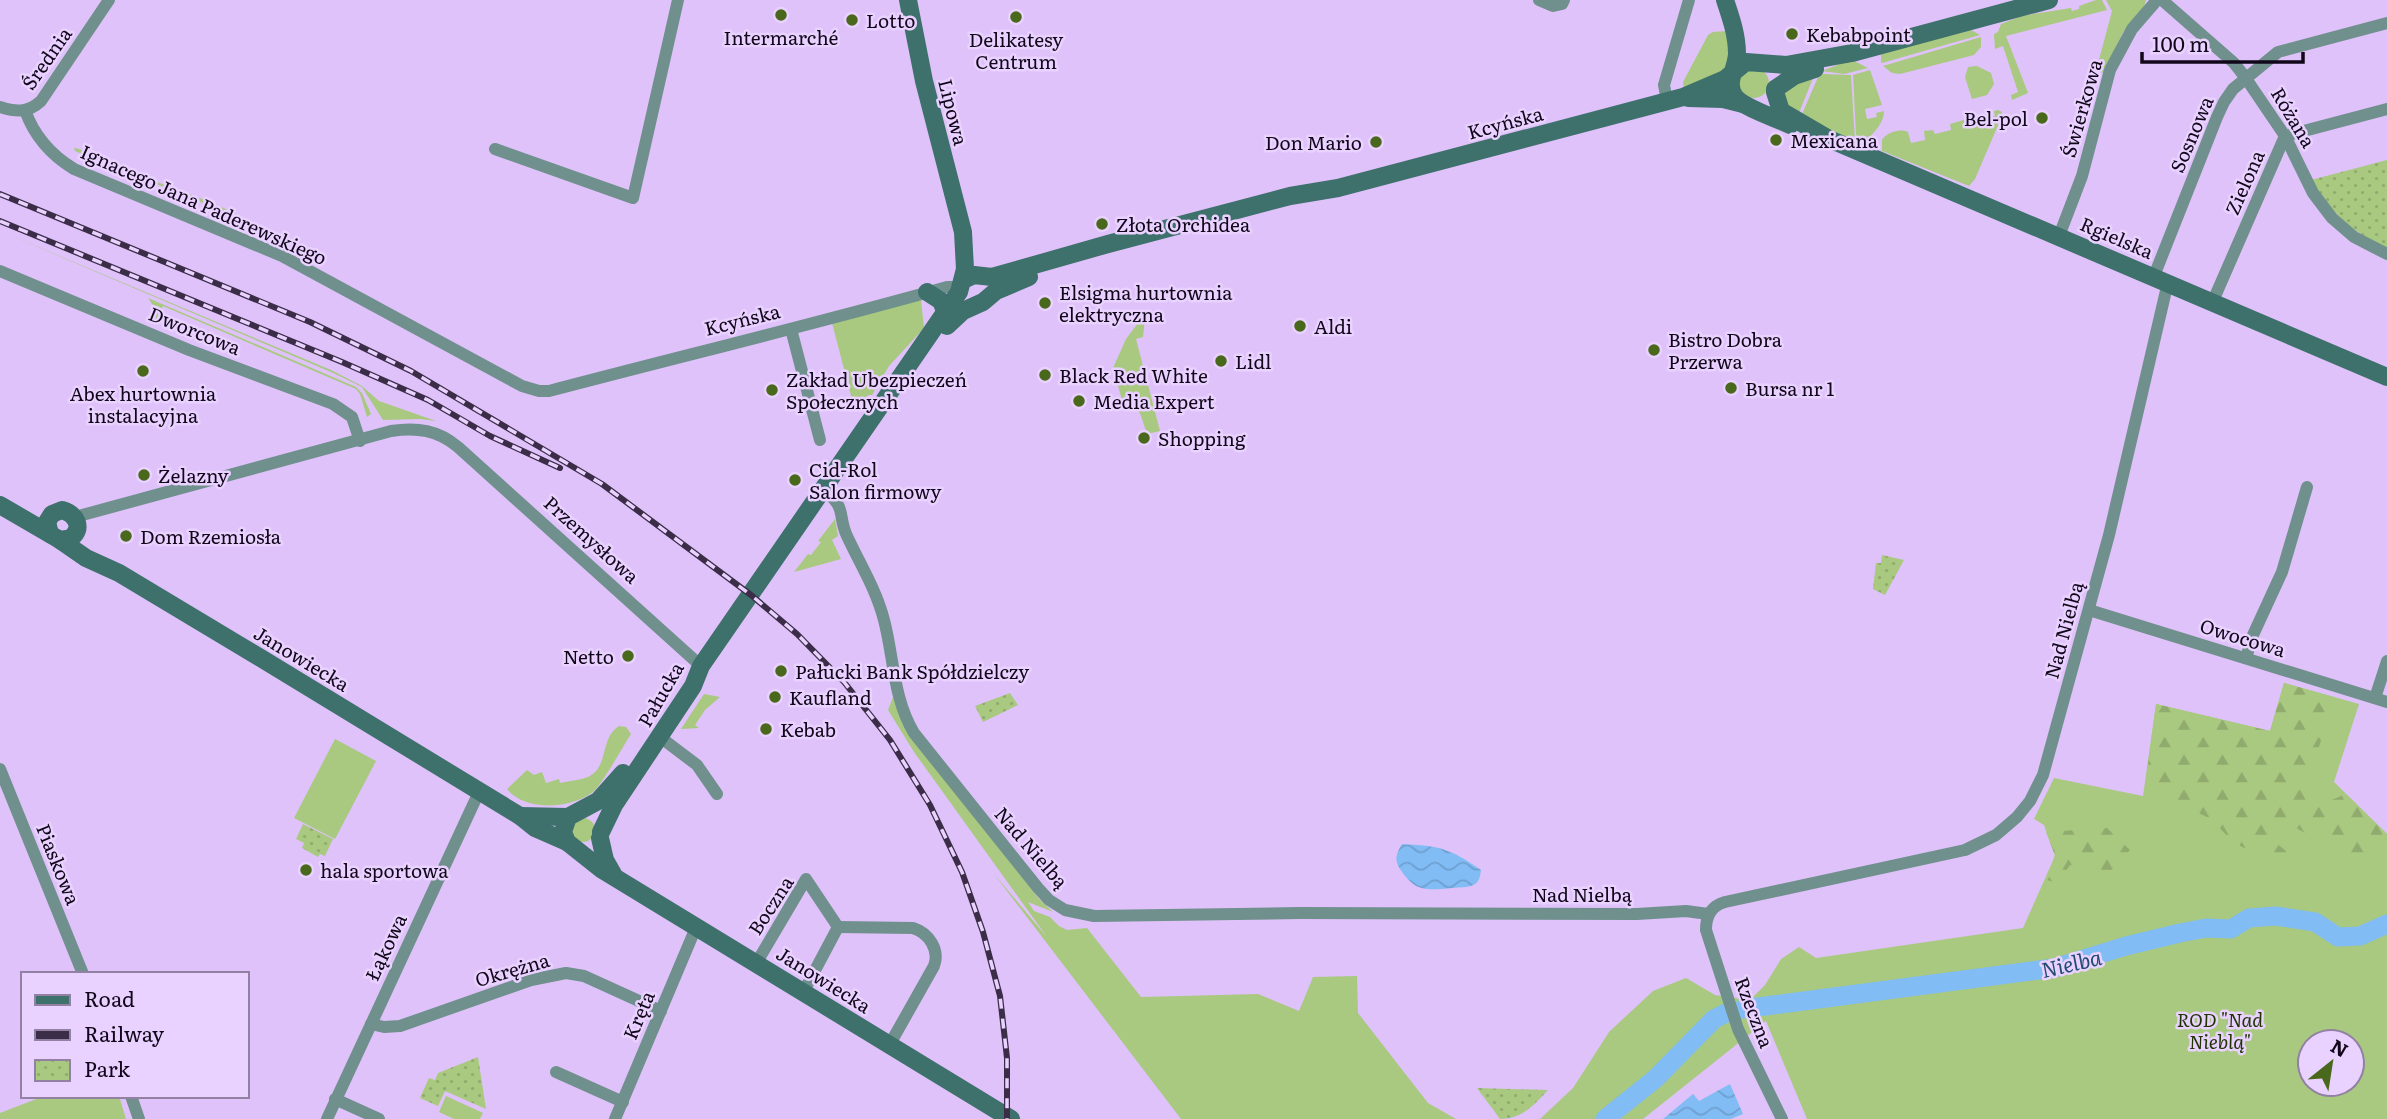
<svg xmlns="http://www.w3.org/2000/svg" width="2387" height="1119" font-family="Literata,serif">
	<style>
		.green { fill: #a8c97f; fill-rule: evenodd }
		.forest { fill: url(#forest-firs) }
		.park { fill: url(#park-dots) }
		.water { fill: url(#water-waves) }
		.lines { fill: none; stroke-linecap: round; stroke-linejoin: round }
		.river { stroke: #81bcf4; stroke-width: 19 }
		.street { stroke: #6f908c; stroke-width: 12 }
		.secondary { stroke: #3e706c; stroke-width: 18 }
		.rail-casing { stroke: #3b2d47; stroke-width: 6 }
		.rail { stroke: #e9d2ff; stroke-width: 3.5; stroke-dasharray: 10; stroke-linecap: butt }
		.poi-dot { fill: #4a681c; stroke: #e9d2ff; stroke-width: 2.5 }
		.labels { text-anchor: middle; dominant-baseline: central; stroke-width: 5; stroke-linejoin: round; paint-order: stroke }
		.poi-label { font-size: 19px; fill: #12071a; stroke: #e9d2ff; text-anchor: start }
		.street-label { font-size: 19px; fill: #12071a; stroke: #e9d2ff }
		.park-label { font-size: 19px; font-style: italic; fill: #1f3300; stroke: #e9d2ff }
		.water-label { font-size: 21px; font-style: italic; fill: #224b72; stroke: #e9d2ff }
	</style>
	<defs>
		<pattern id="forest-firs" width="22" height="20" patternUnits="userSpaceOnUse" patternTransform="scale(1.75)"><rect width="22" height="20" fill="#a8c97f"/><path d="M5 1l3.5 6h-7zM16 11l3.5 6h-7z" fill="#90ab6d"/></pattern>
		<pattern id="park-dots" width="8" height="8" patternUnits="userSpaceOnUse" patternTransform="scale(1.75)"><rect width="8" height="8" fill="#a8c97f"/><path d="M2 2h.1M6 6h.1" fill="none" stroke="#90ab6d" stroke-width="1.8" stroke-linecap="round"/></pattern>
		<pattern id="water-waves" width="16" height="10" patternUnits="userSpaceOnUse" patternTransform="scale(1.75)"><rect width="16" height="10" fill="#81bcf4"/><path d="M0 5q4-4 8 0t8 0" fill="none" stroke="#6ea0d1"/></pattern>
	</defs>
	<rect width="100%" height="100%" fill="#dfc2fa"/>
	<!-- green -->
	<g class="green">
		<polygon points="2096,0 2102,0 2107,10 2006,36 2028,93 2012,100 2011,95 2018,92 2003,46 1995,49 1994,34 1998,32 2001,24 2022,16 2071,8 2072,11 2079,9 2079,6"/>
		<polygon points="2106,0 2146,0 2144,7 2123,32 2104,73 2096,71 2112,11"/>
		<polygon points="1971,30 1980,35 1882,63 1881,62 1881,53"/>
		<polygon points="1727,31 1729,68 1684,89 1683,82 1708,35 1713,32"/>
		<polygon points="1981,37 1981,47 1974,55 1900,74 1892,73 1883,66"/>
		<polygon points="1854,61 1868,68 1844,74 1822,71 1845,62"/>
		<polygon points="1977,66 1991,73 1994,84 1987,95 1972,99 1965,77 1968,67"/>
		<circle cx="1754" cy="83" r="15"/>
		<path d="M 1870,70 L 1882,105 L 1865,109 L 1867,119 L 1877,117 L 1876,113 L 1884,111 C 1884,123 1875,131 1867,140 L 1861,139 L 1856,135 L 1853,75 Z"/>
		<polygon points="1815,73 1799,113 1788,112 1781,91"/>
		<polygon points="1823,74 1851,75 1855,142 1849,142 1802,114 1819,75"/>
		<path d="M 1998,110 L 2002,112 L 2002,116 L 1975,179 L 1969,186 L 1882,151 L 1882,140 C 1887,132 1900,128 1908,132 L 1911,143 L 1925,140 L 1924,131 L 1933,130 L 1935,134 L 1951,130 L 1950,124 L 1984,114 L 1986,119 L 1995,116 L 1994,111 Z"/>
		<path d="M 74,148 C 85,149 106,162 118,167 C 167,187 218,201 264,229 L 261,234 L 213,207 L 75,151 Z"/>
		<polygon points="0,231 331,370 362,386 379,401 436,421 420,419 383,420 362,387 331,372"/>
		<polygon points="148,298 356,387 362,393 371,414 367,417 360,394 356,389 163,306 153,326 157,311"/>
		<polygon points="921,300 924,328 889,366 872,395 868,395 866,407 854,407 832,323"/>
		<polygon points="1145,318 1143,337 1136,339 1160,431 1147,434 1140,413 1126,399 1122,400 1113,368 1126,339 1141,319"/>
		<polygon points="835,519 838,536 832,540 841,559 794,572 808,554 811,555 821,542 818,541"/>
		<path d="M 2284,683 L 2359,704 L 2334,782 L 2387,834 L 2387,1119 L 1807,1119 L 1766,1021 L 1643,1119 L 1540,1119 L 1573,1088 L 1609,1032 L 1653,991 L 1686,978 L 1715,995 L 1750,1000 L 1765,985 L 1781,959 L 1799,947 L 1816,958 L 2023,928 L 2055,856 L 2044,825 L 2034,819 L 2054,778 L 2143,796 L 2156,704 L 2270,731 ZM 2310,1042 L 2352,1042 L 2352,1084 L 2310,1084 Z"/>
		<polygon points="704,694 720,697 705,710 695,725 699,728 681,729"/>
		<polygon points="893,697 905,727 1039,899 1053,912 1028,902 1034,911 1050,917 1059,926 1067,930 1087,928 1141,997 1258,994 1299,1011 1313,977 1357,976 1358,1013 1428,1103 1456,1119 1181,1119 994,874 1047,937 914,752 888,710"/>
		<path d="M 619,726 L 626,727 L 631,734 C 622,748 604,781 594,791 C 573,809 525,812 507,789 L 527,770 L 534,775 L 542,772 L 546,783 L 559,779 L 560,783 C 569,781 580,780 588,777 C 610,766 599,739 619,726 Z"/>
		<polygon points="335,739 376,761 335,839 294,818"/>
		<circle cx="583" cy="830" r="12"/>
		<polygon points="44,1096 119,1096 126,1119 0,1119 0,1113"/>
		<polygon points="446,1096 483,1113 480,1119 454,1119 439,1112"/>
	</g>
	<!-- forest -->
	<g class="forest">
		<polygon points="2284,683 2334,697 2307,787 2329,801 2346,794 2387,834 2387,853 2353,871 2328,847 2280,818 2272,840 2289,853 2285,867 2234,843 2211,819 2145,787 2156,704 2270,731"/>
		<polygon points="2107,828 2130,850 2110,872 2070,865 2057,883 2047,880 2055,855 2046,832"/>
	</g>
	<!-- park -->
	<g class="park">
		<path d="M 2387,160 L 2387,249 C 2349,229 2335,217 2311,180 Z"/>
		<polygon points="1882,555 1904,560 1885,595 1873,589 1876,563 1881,563"/>
		<polygon points="1010,693 1018,705 983,722 975,706"/>
		<polygon points="303,824 333,839 325,856 320,854 318,857 302,848 304,843 296,839"/>
		<polygon points="478,1057 486,1109 445,1091 438,1106 420,1098 429,1078 435,1080 438,1073"/>
		<path d="M 1477,1088 L 1548,1090 C 1534,1105 1522,1119 1500,1119 Z"/>
	</g>
	<!-- water -->
	<g class="water">
		<path d="M 1402,844 C 1440,846 1449,848 1481,870 C 1480,875 1480,881 1475,884 C 1469,888 1460,887 1453,888 C 1426,890 1416,893 1400,869 C 1394,859 1396,854 1402,844 Z"/>
		<polygon points="1730,1084 1743,1114 1731,1119 1663,1119 1693,1094 1699,1101"/>
	</g>
	<g class="lines">
		<!-- river -->
		<g class="river">
			<polyline points="1743,1009 2054,968 2126,946 2180,933 2206,928 2231,929 2249,918 2276,916 2315,922 2338,937 2360,936 2387,924"/>
			<polyline points="1605,1119 1655,1079 1714,1019 1726,1013"/>
		</g>
		<!-- street -->
		<g class="street">
			<polyline points="1539,0 1553,6 1562,4 1564,0"/>
			<polyline points="2162,0 2234,63 2245,77 2285,136 2313,193 2332,218 2354,237 2387,254"/>
			<polyline points="1667,101 1664,85 1689,0"/>
			<path d="M 0,107 C 16,112 28,113 41,101 L 109,0"/>
			<path d="M 25,110 C 34,136 51,155 74,169 L 282,256 L 522,386 L 539,391 L 549,391 C 682,356 815,324 947,287 L 959,287"/>
			<polyline points="495,149 633,198 678,0"/>
			<polyline points="2059,236 2082,176 2110,70 2132,29 2157,0"/>
			<polyline points="0,271 189,350 333,404 352,417 360,441"/>
			<polyline points="2154,276 2217,117 2224,102 2233,89 2278,52 2387,23"/>
			<polyline points="2213,301 2285,136 2387,109"/>
			<polyline points="791,329 820,440"/>
			<path d="M 824,490 C 848,509 837,515 847,536 C 860,564 876,589 884,620 C 894,658 893,698 914,733 L 1038,888 L 1049,900 L 1065,910 L 1094,916 L 1300,913 L 1637,914 L 1686,911 L 1708,914"/>
			<path d="M 75,517 L 391,431 C 417,427 438,430 458,447 L 701,666"/>
			<polyline points="2089,610 2387,702"/>
			<polyline points="2246,658 2253,635 2282,572 2307,487"/>
			<polyline points="2375,698 2387,661"/>
			<polyline points="660,737 697,765 717,794"/>
			<polyline points="0,769 83,974"/>
			<path d="M 838,927 L 913,928 C 929,933 940,950 934,966 L 890,1044"/>
			<polyline points="757,962 806,879 838,927"/>
			<polyline points="804,991 838,927"/>
			<polyline points="371,1024 384,1027 400,1026 531,980 566,973 584,976 661,1011"/>
			<polyline points="556,1072 623,1102"/>
			<polyline points="131,1096 139,1119"/>
			<polyline points="335,1099 379,1119"/>
			<polyline points="327,1119 479,792"/>
			<polyline points="615,1119 697,925"/>
			<path d="M 1782,1119 L 1738,1029 L 1706,930 C 1706,916 1711,906 1725,902 L 1965,850 L 1996,835 L 2017,817 L 2030,801 L 2043,775 L 2109,535 L 2168,282"/>
		</g>
		<!-- secondary -->
		<g class="secondary">
			<path d="M 1725,0 C 1731,18 1737,35 1737,54 C 1736,69 1725,84 1735,97 C 1744,108 1776,118 1790,125"/>
			<polyline points="1775,89 1794,76 1815,69"/>
			<polyline points="1775,92 1781,111 1829,139 2387,377"/>
			<polyline points="1688,98 1723,99 1743,104"/>
			<polyline points="963,280 974,275 992,277 1108,244 1290,196 1338,188 1683,97 1725,79 1746,62 1786,65 1852,53 2049,0"/>
			<polyline points="927,292 941,301 946,313"/>
			<polyline points="947,326 963,311 983,302 996,291 1029,277"/>
			<polyline points="0,505 60,540 86,558 119,573 264,660 520,816 535,828 567,842"/>
			<path d="M 50,534 L 47,522 L 52,514 L 62,510 C 76,514 84,528 71,538 L 60,540"/>
			<polyline points="623,773 598,801 568,817 563,832 567,842 601,869 1011,1119"/>
			<polyline points="520,816 568,817"/>
			<polyline points="601,832 614,805 693,686 701,666 959,292 965,269 963,232 924,81 908,0"/>
			<polyline points="600,838 605,860 613,874"/>
		</g>
		<!-- rail casing -->
		<g class="rail-casing">
			<g id="rail">
				<polyline points="0,194 310,322 411,371 602,484 751,595 797,634 844,682 890,740 930,805 962,872 983,932 1000,996 1007,1058 1007,1119"/>
				<polyline points="0,221 342,362 428,400 490,436 560,468"/>
			</g>
		</g>
		<!-- rail -->
		<use href="#rail" class="rail"/>
	</g>
	<!-- markers -->
	<g class="poi-dot">
		<circle cx="781" cy="15" r="7"/>
		<circle cx="1016" cy="17" r="7"/>
		<circle cx="852" cy="20" r="7"/>
		<circle cx="1792" cy="34" r="7"/>
		<circle cx="2042" cy="118" r="7"/>
		<circle cx="1776" cy="140" r="7"/>
		<circle cx="1376" cy="142" r="7"/>
		<circle cx="1102" cy="224" r="7"/>
		<circle cx="1045" cy="303" r="7"/>
		<circle cx="1300" cy="326" r="7"/>
		<circle cx="1654" cy="350" r="7"/>
		<circle cx="1221" cy="361" r="7"/>
		<circle cx="143" cy="371" r="7"/>
		<circle cx="1045" cy="375" r="7"/>
		<circle cx="1731" cy="388" r="7"/>
		<circle cx="772" cy="390" r="7"/>
		<circle cx="1079" cy="401" r="7"/>
		<circle cx="1144" cy="438" r="7"/>
		<circle cx="144" cy="475" r="7"/>
		<circle cx="795" cy="480" r="7"/>
		<circle cx="126" cy="536" r="7"/>
		<circle cx="628" cy="656" r="7"/>
		<circle cx="781" cy="671" r="7"/>
		<circle cx="775" cy="697" r="7"/>
		<circle cx="766" cy="729" r="7"/>
		<circle cx="306" cy="870" r="7"/>
	</g>
	<g class="labels">
		<!-- poi labels -->
		<g class="poi-label">
			<text x="866" y="20">Lotto</text>
			<text x="1806" y="34">Kebabpoint</text>
			<text x="781" y="37" text-anchor="middle">Intermarché</text>
			<text x="1016" y="39" text-anchor="middle">Delikatesy<tspan x="1016" dy="22">Centrum</tspan></text>
			<text x="2028" y="118" text-anchor="end">Bel-pol</text>
			<text x="1790" y="140">Mexicana</text>
			<text x="1362" y="142" text-anchor="end">Don Mario</text>
			<text x="1116" y="224">Złota Orchidea</text>
			<text x="1059" y="292">Elsigma hurtownia<tspan x="1059" dy="22">elektryczna</tspan></text>
			<text x="1314" y="326">Aldi</text>
			<text x="1668" y="339">Bistro Dobra<tspan x="1668" dy="22">Przerwa</tspan></text>
			<text x="1235" y="361">Lidl</text>
			<text x="1059" y="375">Black Red White</text>
			<text x="786" y="379">Zakład Ubezpieczeń<tspan x="786" dy="22">Społecznych</tspan></text>
			<text x="1745" y="388">Bursa nr 1</text>
			<text x="143" y="393" text-anchor="middle">Abex hurtownia<tspan x="143" dy="22">instalacyjna</tspan></text>
			<text x="1093" y="401">Media Expert</text>
			<text x="1158" y="438">Shopping</text>
			<text x="809" y="469">Cid-Rol<tspan x="809" dy="22">Salon firmowy</tspan></text>
			<text x="158" y="475">Żelazny</text>
			<text x="140" y="536">Dom Rzemiosła</text>
			<text x="614" y="656" text-anchor="end">Netto</text>
			<text x="795" y="671">Pałucki Bank Spółdzielczy</text>
			<text x="789" y="697">Kaufland</text>
			<text x="780" y="729">Kebab</text>
			<text x="320" y="870">hala sportowa</text>
		</g>
		<!-- street labels -->
		<g class="street-label">
			<text transform="translate(46 58) rotate(-55)">Średnia</text>
			<text transform="translate(2081 108) rotate(-74)">Świerkowa</text>
			<text transform="translate(954 112) rotate(76)">Lipowa</text>
			<text transform="translate(2294 117) rotate(59)">Różana</text>
			<text transform="translate(1505 122) rotate(-15)">Kcyńska</text>
			<text transform="translate(2191 134) rotate(-67)">Sosnowa</text>
			<text transform="translate(2244 182) rotate(-66)">Zielona</text>
			<text transform="translate(204 204) rotate(24)">Ignacego Jana Paderewskiego</text>
			<text transform="translate(2117 237) rotate(23)">Rgielska</text>
			<text transform="translate(742 319) rotate(-14)">Kcyńska</text>
			<text transform="translate(195 330) rotate(22)">Dworcowa</text>
			<text transform="translate(592 539) rotate(42)">Przemysłowa</text>
			<text transform="translate(2063 630) rotate(-75)">Nad Nielbą</text>
			<text transform="translate(2243 637) rotate(17)">Owocowa</text>
			<text transform="translate(302 658) rotate(31)">Janowiecka</text>
			<text transform="translate(660 694) rotate(-60)">Pałucka</text>
			<text transform="translate(1032 847) rotate(49)">Nad Nielbą</text>
			<text transform="translate(59 864) rotate(68)">Piaskowa</text>
			<text x="1582" y="894">Nad Nielbą</text>
			<text transform="translate(770 905) rotate(-57)">Boczna</text>
			<text transform="translate(385 947) rotate(-65)">Łąkowa</text>
			<text transform="translate(512 969) rotate(-16)">Okrężna</text>
			<text transform="translate(824 979) rotate(32)">Janowiecka</text>
			<text transform="translate(1755 1012) rotate(69)">Rzeczna</text>
			<text transform="translate(638 1015) rotate(-67)">Kręta</text>
		</g>
		<!-- park labels -->
		<g class="park-label">
			<text x="2220" y="1019">ROD "Nad<tspan x="2220" dy="22">Nieblą"</tspan></text>
		</g>
		<!-- water labels -->
		<g class="water-label">
			<text transform="translate(2071 962) rotate(-13)">Nielba</text>
		</g>
	</g>
	<!-- legend -->
	<rect x="21" y="972" width="228" height="126" fill="#e9d2ff" stroke="#9381a3" stroke-width="2"/>
	<rect x="35" y="995" width="35" height="10" fill="#3e706c" stroke="#9381a3" stroke-width="2"/>
	<text x="84" y="1007" font-size="21" fill="#12071a">Road</text>
	<rect x="35" y="1030" width="35" height="10" fill="#3b2d47" stroke="#9381a3" stroke-width="2"/>
	<text x="84" y="1042" font-size="21" fill="#12071a">Railway</text>
	<rect x="35" y="1060" width="35" height="21" fill="url(#park-dots)" stroke="#9381a3" stroke-width="2"/>
	<text x="84" y="1077" font-size="21" fill="#12071a">Park</text>
	<!-- north arrow -->
	<g transform="translate(2331 1063) rotate(30)"><circle r="33" fill="#e9d2ff" stroke="#9381a3" stroke-width="2"/>
	<path d="M0-5L12 26L0 18L-12 26Z" fill="#4a681c"/>
	<text y="-10" font-size="19" font-weight="bold" text-anchor="middle" fill="#12071a">N</text>
	</g>
	<!-- scale -->
	<path d="M2142 52v10h161v-10" fill="none" stroke="#12071a" stroke-width="3.5"/>
	<text x="2152" y="52" font-size="21" fill="#12071a" stroke="#e9d2ff" stroke-width="5" paint-order="stroke">100 m</text>
</svg>
